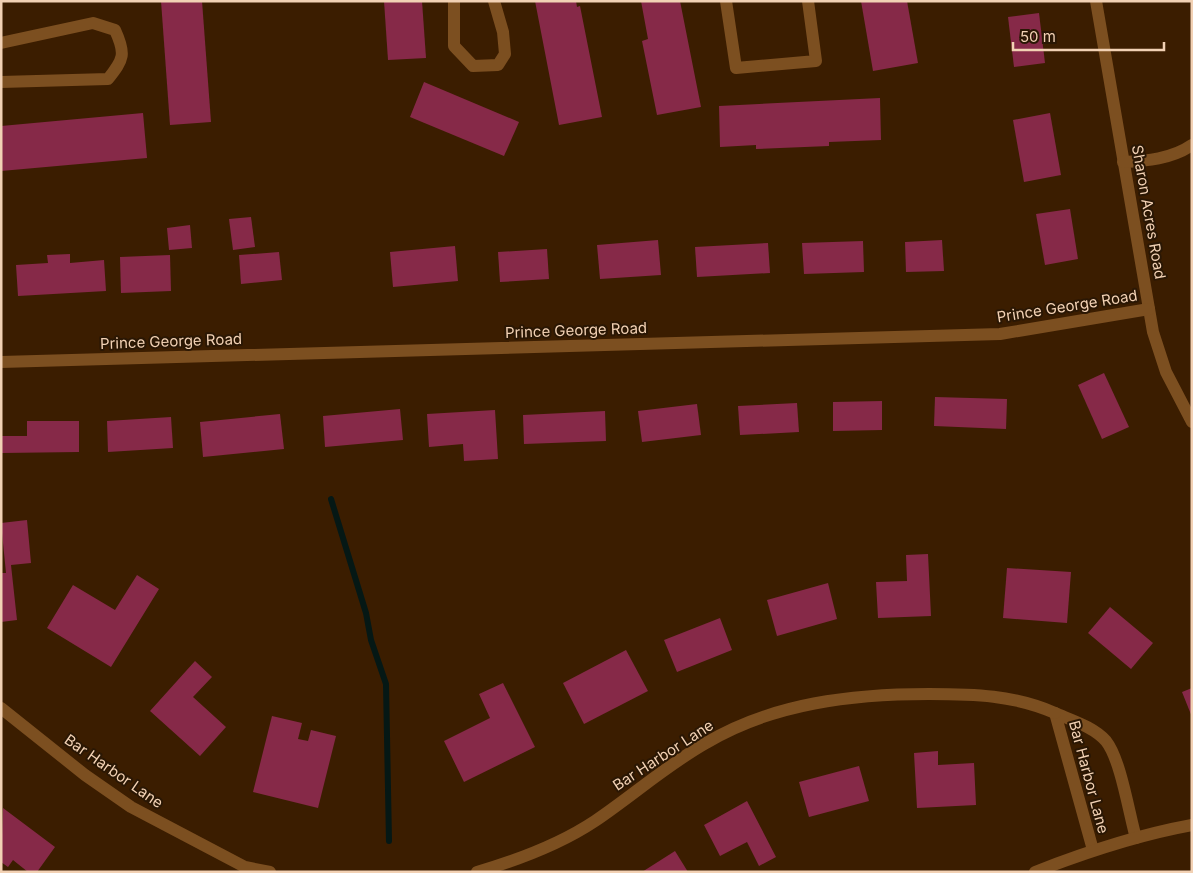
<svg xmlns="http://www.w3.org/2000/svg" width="1193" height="873" font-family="Inter,sans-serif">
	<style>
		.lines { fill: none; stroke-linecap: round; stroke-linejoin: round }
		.stream { stroke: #051815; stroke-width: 6 }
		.building { fill: #862948 }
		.minor { stroke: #7c4f20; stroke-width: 12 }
		.labels { text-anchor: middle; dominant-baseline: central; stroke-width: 4; stroke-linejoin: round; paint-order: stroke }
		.street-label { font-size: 15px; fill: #f2d1b4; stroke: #2a1704 }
	</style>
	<rect width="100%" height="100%" fill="#3b1d00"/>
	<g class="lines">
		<!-- stream -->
		<polyline class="stream" points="331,499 366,613 371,640 386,684 389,841"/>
	</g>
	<!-- building -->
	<g class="building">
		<polygon points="161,1 202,1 211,122 170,125"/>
		<polygon points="384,1 422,1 426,58 388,60"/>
		<polygon points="535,1 576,1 577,7 580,6 602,117 559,125"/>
		<polygon points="641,1 680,1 701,107 657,115 642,41 648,39"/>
		<polygon points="861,1 907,1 918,63 873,71"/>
		<polygon points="1039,13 1045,63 1014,67 1008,17"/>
		<polygon points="424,82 519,122 504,156 410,117"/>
		<polygon points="880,98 881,140 829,142 829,146 756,149 756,145 720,147 719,106"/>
		<polygon points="143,113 147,158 1,171 1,126"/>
		<polygon points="1050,113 1061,175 1024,182 1013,120"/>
		<polygon points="1070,209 1078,259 1045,265 1036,214"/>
		<polygon points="251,217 255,247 233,250 229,219"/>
		<polygon points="190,225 192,248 169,250 167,228"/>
		<polygon points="658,240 661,275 600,279 597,245"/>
		<polygon points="942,240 944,271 906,272 905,242"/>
		<polygon points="863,241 864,272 804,274 802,243"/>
		<polygon points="768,243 770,273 697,277 695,247"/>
		<polygon points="455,246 458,281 393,287 390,252"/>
		<polygon points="547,249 549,279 500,282 498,252"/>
		<polygon points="279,252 282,280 241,284 239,255"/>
		<polygon points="70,254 70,263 104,260 106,291 18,296 16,265 48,263 47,255"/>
		<polygon points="170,255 171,291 121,293 120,257"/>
		<polygon points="1104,373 1129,427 1102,439 1078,385"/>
		<polygon points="935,397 1007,399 1006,429 934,426"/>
		<polygon points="882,401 882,430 833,431 833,402"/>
		<polygon points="797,403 799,432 740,435 738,406"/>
		<polygon points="697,404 701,435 642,442 638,411"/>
		<polygon points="400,409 403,440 325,447 323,416"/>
		<polygon points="495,410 498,459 464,461 463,444 429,447 427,414"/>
		<polygon points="605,411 606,441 524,444 523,415"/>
		<polygon points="280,414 284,449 203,457 200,422"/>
		<polygon points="171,417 173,448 108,452 107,421"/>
		<polygon points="27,421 79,421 79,452 2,453 2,436 27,436"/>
		<polygon points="27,520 31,563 11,565 17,620 1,622 1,573 6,573 1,523"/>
		<polygon points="928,554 931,616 878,618 876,582 907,581 906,555"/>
		<polygon points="1007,568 1071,572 1067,623 1003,618"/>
		<polygon points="137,575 159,589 111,667 47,628 73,585 115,610"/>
		<polygon points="828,583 837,619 777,636 767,600"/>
		<polygon points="1110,607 1153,643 1131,669 1088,633"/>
		<polygon points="720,618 732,650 677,672 664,640"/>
		<polygon points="626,650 648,691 584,724 563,683"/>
		<polygon points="195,661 212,677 193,697 226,727 200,756 150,711"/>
		<polygon points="503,683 535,747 464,782 444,741 490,718 479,694"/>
		<polygon points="1192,688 1192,717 1182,692"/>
		<polygon points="272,716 302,723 298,739 308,741 311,730 336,736 318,808 253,792"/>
		<polygon points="938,751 938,765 974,763 976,805 917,808 914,753"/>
		<polygon points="859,766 869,801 809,817 799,782"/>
		<polygon points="747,801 776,857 759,866 747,842 720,856 704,825"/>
		<polygon points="3,808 55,847 37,872 28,872 13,860 8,867 1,862"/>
		<polygon points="675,851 688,872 642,872"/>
	</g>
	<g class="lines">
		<!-- minor -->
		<g class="minor">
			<polyline points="454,1 454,46 473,66 498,65 505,54 503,32 494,1"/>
			<polyline points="726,1 736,68 816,61 808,1"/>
			<polyline points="1096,1 1153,332 1166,372 1192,422"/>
			<path d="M 1,43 L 93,23 L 115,30 C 126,54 124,59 108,79 L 1,82"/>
			<path d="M 1123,162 C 1146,161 1172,159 1192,145"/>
			<polyline points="1,362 1000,334 1149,309"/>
			<polyline points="1,708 85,775 131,807 245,867 270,872"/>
			<path d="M 1093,850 L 1055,713 C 1071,720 1094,727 1106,741 C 1121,760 1129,814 1136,838"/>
			<path d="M 477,872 C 518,860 559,845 595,821 C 632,796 667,765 706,743 C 773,703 853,694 929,694 C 974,694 1014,695 1055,713"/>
			<path d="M 1035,872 C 1086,852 1137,835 1192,825"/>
		</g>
	</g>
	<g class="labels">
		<!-- street labels -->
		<g class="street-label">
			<text transform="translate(1149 212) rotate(80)">Sharon Acres Road</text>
			<text transform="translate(1067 306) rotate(-9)">Prince George Road</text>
			<text transform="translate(576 330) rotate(-2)">Prince George Road</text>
			<text transform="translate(171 341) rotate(-2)">Prince George Road</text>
			<text transform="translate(663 755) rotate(-33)">Bar Harbor Lane</text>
			<text transform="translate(114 771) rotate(35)">Bar Harbor Lane</text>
			<text transform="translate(1089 777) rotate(75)">Bar Harbor Lane</text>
		</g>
	</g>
	<!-- border -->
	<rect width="1193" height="873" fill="none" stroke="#f2d1b4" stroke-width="5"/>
	<!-- scale -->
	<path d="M1013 42v8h151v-8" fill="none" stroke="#f2d1b4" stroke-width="2.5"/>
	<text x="1020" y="42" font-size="15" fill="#f2d1b4" stroke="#2a1704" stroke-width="4" paint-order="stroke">50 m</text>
</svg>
